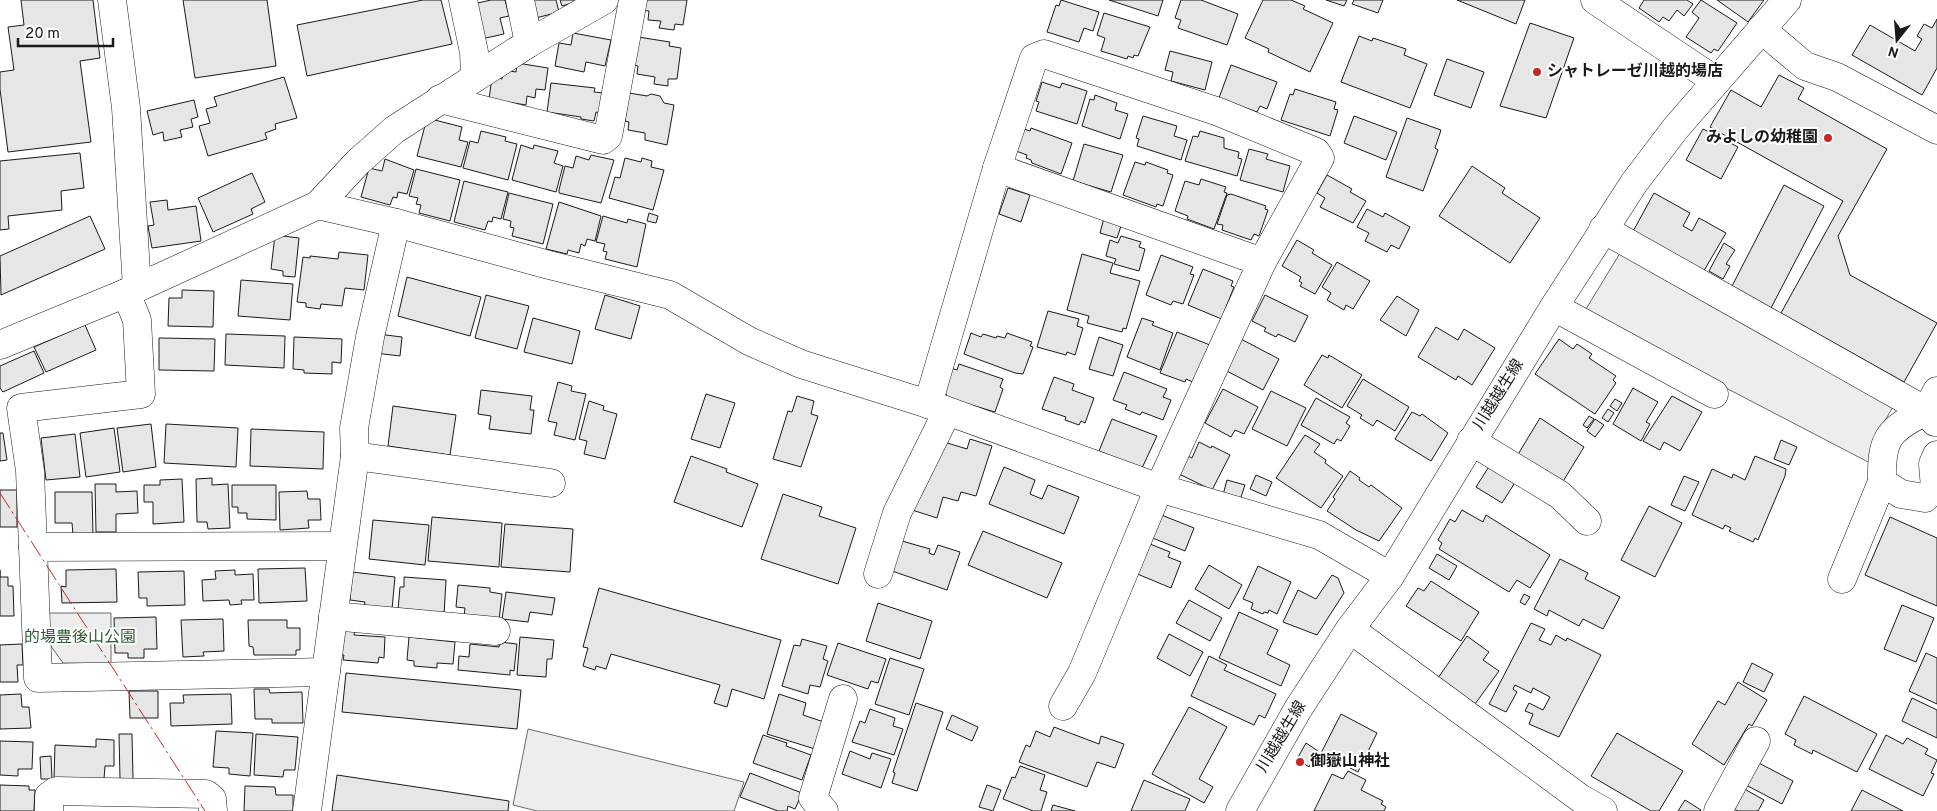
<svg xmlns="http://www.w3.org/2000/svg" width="1937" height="811" font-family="Overpass,'Noto Sans JP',sans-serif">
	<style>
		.built { fill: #ededed; stroke: #6a6a6a }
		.building { fill: #e6e6e6; stroke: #1a1a1a }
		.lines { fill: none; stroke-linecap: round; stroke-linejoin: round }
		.minor-casing { stroke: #1a1a1a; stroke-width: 29 }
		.major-casing { stroke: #1a1a1a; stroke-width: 29 }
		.minor { stroke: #fff; stroke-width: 28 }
		.major { stroke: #fff; stroke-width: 28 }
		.power { stroke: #c62828; stroke-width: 1; stroke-dasharray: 18 4 2.5 4; stroke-linecap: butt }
		.poi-dot { fill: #c62828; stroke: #fff; stroke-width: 2 }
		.labels { text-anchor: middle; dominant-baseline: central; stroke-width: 4; stroke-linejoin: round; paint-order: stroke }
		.poi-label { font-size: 16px; font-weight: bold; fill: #1a1a1a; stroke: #fff; text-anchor: start }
		.street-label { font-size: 16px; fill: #1a1a1a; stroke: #fff }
		.park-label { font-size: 16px; fill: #2b5a34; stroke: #fff }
	</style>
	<rect width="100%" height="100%" fill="#fff"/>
	<!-- built -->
	<g class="built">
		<polygon points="1622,250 1895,403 1873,442 1870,463 1726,388 1586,309"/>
		<polygon points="48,613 111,613 111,664 63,663 48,642"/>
		<polygon points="528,729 744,782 734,811 537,811 513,805"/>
	</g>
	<!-- building -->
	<g class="building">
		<polygon points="21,0 93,0 100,58 80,61 91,142 8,152 0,89 0,72 14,70 8,27 24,25"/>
		<polygon points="183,0 267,0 276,66 195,78"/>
		<polygon points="423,0 441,0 452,44 307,76 297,25"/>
		<polygon points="491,0 505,0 509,16 500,18 504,34 481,39 473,4"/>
		<polygon points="527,0 556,0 559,12 532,19"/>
		<polygon points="560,0 576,0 576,2 562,6"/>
		<polygon points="642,0 687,0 683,25 675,24 674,30 659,28 661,21 648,20 649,11 640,10"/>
		<polygon points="1061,0 1099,12 1093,31 1084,28 1079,42 1047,32 1056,5 1059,6"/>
		<polygon points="1109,0 1163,0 1158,16"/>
		<polygon points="1181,0 1201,0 1238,14 1227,45 1178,28 1181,20 1175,18"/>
		<polygon points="1263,0 1291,0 1305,6 1303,9 1333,23 1310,72 1268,52 1269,49 1245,38"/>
		<polygon points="1326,0 1347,0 1344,6"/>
		<polygon points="1354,0 1383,0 1378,13 1352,4"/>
		<polygon points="1457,0 1525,0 1516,24"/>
		<polygon points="1644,0 1687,0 1693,4 1684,16 1677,10 1669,21 1663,17 1659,22 1639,8"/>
		<polygon points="1701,0 1737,23 1718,51 1714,49 1711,53 1686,37 1699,18 1692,12"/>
		<polygon points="1717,0 1764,0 1748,22"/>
		<polygon points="1104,13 1150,27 1138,56 1134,55 1133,58 1128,56 1127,59 1101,51 1105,38 1097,35"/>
		<polygon points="1937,19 1937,68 1922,95 1852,55 1870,25 1915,51 1922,39 1917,36 1924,24 1932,28"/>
		<polygon points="1530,23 1574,38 1546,118 1500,106"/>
		<polygon points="573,33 611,40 605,66 586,62 584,72 555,66 559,43 571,45"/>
		<polygon points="1359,36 1372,41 1373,38 1406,49 1404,55 1427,64 1410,108 1341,82"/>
		<polygon points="638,37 670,42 669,46 681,48 677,79 668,79 668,86 654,84 655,77 637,74 638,66 634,65"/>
		<polygon points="1170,51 1212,62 1205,90 1171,81 1173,72 1165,70"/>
		<polygon points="1447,59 1484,72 1471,108 1434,95"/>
		<polygon points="517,63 548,68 545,90 536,89 535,98 527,96 526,105 489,99 492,77 502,79 504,70 516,72"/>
		<polygon points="1231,65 1277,82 1267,109 1260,106 1257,112 1219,98"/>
		<polygon points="1779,75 1804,88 1798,99 1887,149 1838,236 1850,275 1937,323 1904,382 1781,313 1843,201 1710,127 1731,90 1761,107"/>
		<polygon points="284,77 297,118 275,124 276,129 265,133 267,139 208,156 199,126 210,123 206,109 217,106 214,97"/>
		<polygon points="1042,82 1060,88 1062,83 1087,91 1077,124 1036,111 1039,102 1036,101"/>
		<polygon points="551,83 595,88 594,92 604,93 601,113 596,112 594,121 581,119 581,117 547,112"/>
		<polygon points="1295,89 1336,102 1334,109 1338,110 1330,136 1281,120 1290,94 1293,95"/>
		<polygon points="629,93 647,96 651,94 660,96 664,103 674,105 667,145 645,140 645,133 628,130 629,122 625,121"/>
		<polygon points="1095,95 1117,103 1115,110 1128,114 1120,139 1082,126 1090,99 1094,100"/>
		<polygon points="194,100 198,117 191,119 193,127 180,130 182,137 164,141 163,132 153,135 147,111"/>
		<polygon points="1143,116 1177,126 1174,136 1187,140 1181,160 1137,146 1139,139 1136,138"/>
		<polygon points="1354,116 1397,132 1386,160 1344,143"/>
		<polygon points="427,118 462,127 459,140 468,142 461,167 417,156"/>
		<polygon points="1407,118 1441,130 1435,148 1438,150 1423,191 1386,177"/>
		<polygon points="1031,128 1072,143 1061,174 1032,163 1031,160 1026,158 1027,155 1016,151 1024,129 1030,131"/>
		<polygon points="1703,129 1738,147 1721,179 1686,160"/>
		<polygon points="481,131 506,137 505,141 517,144 508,180 463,168 470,141 478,143"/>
		<polygon points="1200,131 1224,138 1224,148 1239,152 1238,158 1242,159 1237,176 1185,161 1193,136 1198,137"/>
		<polygon points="1084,144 1123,155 1111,192 1073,181"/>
		<polygon points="521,145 533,149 534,145 558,151 554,163 563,166 556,192 512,180"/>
		<polygon points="1249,149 1268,154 1266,159 1290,166 1283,192 1240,180"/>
		<polygon points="80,153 84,188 61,191 62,210 8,216 9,229 0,230 0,161"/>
		<polygon points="591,155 614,160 601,203 559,193 559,190 565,166 573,168 576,156 589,160"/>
		<polygon points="625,158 641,162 642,158 652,161 651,167 664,170 653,210 609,198 615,177 620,178"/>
		<polygon points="385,159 414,170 407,194 398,192 397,198 393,197 390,205 361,197 369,168 382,171"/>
		<polygon points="1135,162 1145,165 1146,162 1168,170 1167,173 1173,175 1163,206 1157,204 1156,207 1123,195"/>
		<polygon points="1472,166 1505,188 1502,193 1540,218 1510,263 1439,216"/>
		<polygon points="416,169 460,180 450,221 419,213 421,205 416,204 418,198 409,196"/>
		<polygon points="252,173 265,202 251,209 253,214 213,232 198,198"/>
		<polygon points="1327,175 1352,189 1350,192 1366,201 1353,223 1320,207 1325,198 1317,193"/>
		<polygon points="1201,179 1226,187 1224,192 1227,193 1214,229 1187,219 1188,216 1175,211 1185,181 1199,185"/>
		<polygon points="464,181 508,192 501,219 493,217 492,222 488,221 485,230 454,222"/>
		<polygon points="1784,185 1824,206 1771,308 1731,288"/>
		<polygon points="1008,188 1030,195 1021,222 999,214"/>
		<polygon points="509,193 553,204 543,244 512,236 514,228 510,227 511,221 503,219"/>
		<polygon points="1654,193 1690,213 1683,226 1692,231 1699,218 1726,233 1702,274 1631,235"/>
		<polygon points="1231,194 1266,206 1265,209 1268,210 1259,236 1254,234 1251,240 1222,230 1223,225 1217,224 1227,195"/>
		<polygon points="167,200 168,210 196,206 201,241 152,248 148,226 154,225 150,202"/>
		<polygon points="559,202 601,216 595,241 587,239 585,246 581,244 579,253 568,250 567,254 546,249"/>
		<polygon points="1367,209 1383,217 1385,213 1410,227 1399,249 1391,245 1387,252 1365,241 1369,233 1357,227"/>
		<polygon points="649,213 658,216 656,223 647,221"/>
		<polygon points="90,216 105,249 1,295 0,256"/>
		<polygon points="603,216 627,223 628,219 646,224 637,267 605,259 607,252 603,251 605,244 596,242"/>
		<polygon points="1104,218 1122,223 1117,238 1100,233"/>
		<polygon points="275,235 299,238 295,277 283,276 283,271 271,269"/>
		<polygon points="1121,236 1141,242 1139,247 1145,249 1139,271 1114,264 1116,259 1106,256 1110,240 1118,243"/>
		<polygon points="1297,240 1314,250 1312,253 1332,265 1315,294 1300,286 1302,283 1299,281 1301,277 1282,266"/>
		<polygon points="1724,243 1735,250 1726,264 1730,266 1723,279 1709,271"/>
		<polygon points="339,252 368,255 364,290 345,288 342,306 321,304 320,309 306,307 306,303 297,302 303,257 310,258 310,256 338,259"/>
		<polygon points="1082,254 1113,263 1110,273 1140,281 1126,329 1123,328 1122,332 1087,323 1089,316 1067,310"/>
		<polygon points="1161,255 1193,267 1190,274 1194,275 1183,304 1173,301 1171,305 1146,295"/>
		<polygon points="1337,262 1370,281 1353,309 1346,305 1344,310 1327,300 1331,293 1322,287"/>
		<polygon points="1203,269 1233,281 1231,286 1234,287 1224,312 1227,314 1224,320 1188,305"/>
		<polygon points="407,277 481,297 470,336 398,316"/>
		<polygon points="241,280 293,284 290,320 238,316"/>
		<polygon points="182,290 214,291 213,327 168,326 169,298 182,298"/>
		<polygon points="486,295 529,306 517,349 475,338"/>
		<polygon points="605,295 640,306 631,339 595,329"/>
		<polygon points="1265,295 1308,316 1295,342 1278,334 1276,337 1264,331 1266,328 1252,321"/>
		<polygon points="1397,296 1419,310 1406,336 1380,320"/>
		<polygon points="1048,311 1079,319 1077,326 1083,328 1075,355 1067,352 1066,355 1037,347"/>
		<polygon points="533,318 580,331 572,364 524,352"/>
		<polygon points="1142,318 1154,322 1152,325 1173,333 1160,370 1127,357"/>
		<polygon points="85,325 96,350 46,372 34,347"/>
		<polygon points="1436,327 1458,340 1464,329 1495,348 1472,385 1458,376 1456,380 1418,357"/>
		<polygon points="1177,332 1210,345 1195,383 1186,379 1185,382 1160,373"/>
		<polygon points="971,333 981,337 983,334 996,338 997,336 1005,338 1007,333 1032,342 1030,346 1033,347 1023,374 1015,373 964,354"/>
		<polygon points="226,334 285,336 284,368 225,365"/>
		<polygon points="378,334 402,337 400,356 375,353"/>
		<polygon points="294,337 342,339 341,363 332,362 332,374 304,373 304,370 293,369"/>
		<polygon points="1099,337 1123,345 1113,376 1089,369"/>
		<polygon points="159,338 215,339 214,371 159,370"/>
		<polygon points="1239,338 1279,359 1263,390 1223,369"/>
		<polygon points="1559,339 1573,349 1577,344 1592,354 1589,358 1616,376 1613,380 1616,383 1595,414 1535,374"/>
		<polygon points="34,351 44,373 3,392 0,388 0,366"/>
		<polygon points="1322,355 1328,358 1329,355 1362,375 1342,408 1304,385"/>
		<polygon points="959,364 1003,379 1000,387 1003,389 995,412 948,398 944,390 951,368 957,370"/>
		<polygon points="1124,372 1167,389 1163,397 1171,400 1163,420 1142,412 1140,415 1125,409 1127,405 1113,400"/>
		<polygon points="1054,377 1074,384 1072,390 1094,398 1085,423 1081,421 1079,425 1065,420 1066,417 1042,409"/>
		<polygon points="1363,379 1409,407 1395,431 1377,420 1373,426 1360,418 1362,415 1347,406"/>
		<polygon points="558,382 572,386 571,391 586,394 575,440 554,435 557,423 548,421"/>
		<polygon points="1633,388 1658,402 1646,422 1650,424 1641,441 1613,424"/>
		<polygon points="1223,389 1258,407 1244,434 1235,430 1231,437 1205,423"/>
		<polygon points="481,390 532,396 530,410 534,410 531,434 489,429 491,416 478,414"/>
		<polygon points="1271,391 1306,408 1287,446 1252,429"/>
		<polygon points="706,394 735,403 720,448 691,439"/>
		<polygon points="797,396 814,401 811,414 818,416 801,467 773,459 788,411 792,412"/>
		<polygon points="1672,396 1702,412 1680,451 1664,442 1660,450 1643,441"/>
		<polygon points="1316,398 1350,417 1346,423 1350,426 1341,441 1337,439 1334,444 1301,425"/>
		<polygon points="1615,399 1622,403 1617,411 1610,406"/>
		<polygon points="589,401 604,406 603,410 617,414 605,459 584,454 587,441 579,439"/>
		<polygon points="393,406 456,415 450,455 388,446"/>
		<polygon points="1608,409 1614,413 1608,422 1602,418"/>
		<polygon points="1412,412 1420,416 1422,414 1448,433 1431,461 1395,439"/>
		<polygon points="1589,416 1594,419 1587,428 1583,425"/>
		<polygon points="1540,418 1584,447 1562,483 1517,456"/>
		<polygon points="1112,419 1157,436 1142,468 1099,451"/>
		<polygon points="1595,419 1604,425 1595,437 1587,431"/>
		<polygon points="151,424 156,467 123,472 117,428"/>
		<polygon points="166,424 238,428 236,467 164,463"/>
		<polygon points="114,428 120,472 86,477 80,433"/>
		<polygon points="251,429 324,432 323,469 250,466"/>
		<polygon points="0,433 3,433 7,460 0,461"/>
		<polygon points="75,434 80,477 46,480 41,438"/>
		<polygon points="1305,435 1320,444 1314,452 1326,460 1325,463 1343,476 1321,508 1276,478"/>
		<polygon points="970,439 992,446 976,496 961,492 958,501 943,497 937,518 909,509 915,490 923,492 932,459 938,461 944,442 967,449"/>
		<polygon points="1781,440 1797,447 1789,465 1774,459"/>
		<polygon points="1199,442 1211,448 1212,446 1230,455 1212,490 1179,474 1188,456 1192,458"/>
		<polygon points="691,456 727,469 726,472 758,484 742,527 674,502"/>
		<polygon points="1755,456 1786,469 1785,476 1758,540 1755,538 1753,542 1729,531 1731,528 1725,525 1723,529 1692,515 1712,469 1732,478 1733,474 1745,480"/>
		<polygon points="1490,465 1516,481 1502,503 1476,487"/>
		<polygon points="1004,467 1035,480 1030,494 1042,499 1048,485 1079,497 1064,534 989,504"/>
		<polygon points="1350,471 1360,478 1359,480 1369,487 1371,485 1402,508 1379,541 1356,530 1327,511 1335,499 1333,497"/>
		<polygon points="1256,475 1272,482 1266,496 1250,489"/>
		<polygon points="1684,476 1699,482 1685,511 1671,505"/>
		<polygon points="212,478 212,485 228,484 230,528 208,529 207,522 197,522 196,479"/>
		<polygon points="182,479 184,522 153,524 153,502 144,502 144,485 160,485 160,480"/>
		<polygon points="1227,480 1245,485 1240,500 1223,495"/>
		<polygon points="95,484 116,484 116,492 137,491 138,513 116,514 116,532 96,532"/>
		<polygon points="232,485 276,485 276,520 247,519 247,513 238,513 238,507 232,507"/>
		<rect x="0" y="490" width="17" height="37"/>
		<polygon points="307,491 308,499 320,499 321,520 308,520 309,528 280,530 279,492"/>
		<polygon points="55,492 92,492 93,535 73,535 72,523 55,523"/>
		<polygon points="783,494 822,507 819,516 856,528 838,584 761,559"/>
		<polygon points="1649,506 1682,523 1655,577 1621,560"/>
		<polygon points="1462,510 1483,522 1486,515 1550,555 1530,588 1517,580 1509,592 1439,549 1442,543 1438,540 1450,519 1455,522"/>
		<polygon points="1159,514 1194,528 1185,551 1150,537"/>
		<polygon points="432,517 502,523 499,567 428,561"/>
		<polygon points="1890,517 1937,538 1937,606 1865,575"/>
		<polygon points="373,520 429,525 425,565 369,559"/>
		<polygon points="505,524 573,529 570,572 501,567"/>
		<polygon points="983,531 1062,563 1047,598 968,565"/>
		<polygon points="902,541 930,549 929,553 934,555 938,545 960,552 947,590 892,571"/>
		<polygon points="1150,544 1170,552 1168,557 1181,562 1171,588 1135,573"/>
		<polygon points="1437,554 1457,566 1449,580 1429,568"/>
		<polygon points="1560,559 1588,573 1585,579 1620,597 1603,629 1583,619 1579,626 1549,610 1547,616 1534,609"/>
		<polygon points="1209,565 1242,585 1229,609 1195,589"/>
		<polygon points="1258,566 1291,582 1277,614 1269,610 1268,613 1264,612 1263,614 1251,609 1253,603 1243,599"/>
		<polygon points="305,568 307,601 259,603 258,569"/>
		<polygon points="116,569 117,602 62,603 61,586 66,587 66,570"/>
		<polygon points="0,570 0,577 8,577 8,586 13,586 14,616 0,616"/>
		<polygon points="235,570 235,575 253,574 254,600 241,600 242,604 230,605 229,600 203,601 202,580 216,579 215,571"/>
		<polygon points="184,571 185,605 147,606 147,598 139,598 138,572"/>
		<polygon points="352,572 395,577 392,609 364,606 365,602 350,600"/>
		<polygon points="1332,575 1338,578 1344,593 1317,635 1283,622 1298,590 1316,599"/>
		<polygon points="404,577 446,580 444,615 398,610 400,587 404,587"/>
		<polygon points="1431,581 1479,612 1461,641 1406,606 1418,588 1424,591"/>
		<polygon points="458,585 490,588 490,592 502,594 499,620 464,616 465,608 456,607"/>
		<polygon points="599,588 781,640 764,699 732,689 727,707 714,703 720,685 611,654 606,669 596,666 595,670 583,666 588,648 583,647"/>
		<polygon points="506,592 555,598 552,615 530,612 528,622 502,619"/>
		<polygon points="1524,594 1530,597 1525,605 1520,602"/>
		<polygon points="1189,600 1222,618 1210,641 1176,623"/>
		<polygon points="878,603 932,621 920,659 866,641"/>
		<polygon points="1902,605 1934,618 1916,662 1884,649"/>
		<polygon points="1239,612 1278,630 1267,654 1290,665 1281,686 1219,658"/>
		<polygon points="156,617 157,649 144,649 144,658 128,658 128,653 115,653 114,618"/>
		<polygon points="223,619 224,651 203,652 204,656 183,657 181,620"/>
		<polygon points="248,620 287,620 287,628 300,628 300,650 296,650 296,655 254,655 253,647 249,646"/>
		<polygon points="1531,623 1545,629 1539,640 1551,645 1556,635 1566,641 1567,638 1601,655 1559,737 1529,724 1533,714 1525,711 1529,703 1543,710 1550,697 1533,688 1531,693 1515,685 1513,689 1517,692 1506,712 1489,704"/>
		<polygon points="340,629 355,630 354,635 385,637 384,658 379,657 378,663 343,660 344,655 339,655"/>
		<polygon points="1169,634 1203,652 1190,676 1157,658"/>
		<polygon points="1467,636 1489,652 1483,660 1499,671 1475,704 1438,678"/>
		<polygon points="409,637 455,642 453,664 437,663 437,668 414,666 414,661 407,660"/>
		<polygon points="520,637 554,640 552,659 547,659 546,677 517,675"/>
		<polygon points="802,639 827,646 823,659 828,661 820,687 810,685 808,694 782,686 794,645 800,646"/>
		<polygon points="500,642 517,644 514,671 510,670 510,675 458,670 459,656 469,657 470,644 499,647"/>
		<polygon points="838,643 886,659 878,683 871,681 868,689 827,675"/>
		<polygon points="22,644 23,665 17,665 18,682 0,682 0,645"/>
		<polygon points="1926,653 1937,658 1937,704 1909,691"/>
		<polygon points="1209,656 1227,665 1224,670 1276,694 1265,718 1259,715 1254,725 1191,696"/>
		<polygon points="890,658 924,669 909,715 875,704"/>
		<polygon points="1752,663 1773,674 1764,692 1743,682"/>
		<polygon points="346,673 521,690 517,729 342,712"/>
		<polygon points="1738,682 1767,700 1752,726 1749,724 1724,765 1692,744 1718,701 1725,705"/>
		<polygon points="254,689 269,689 270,693 302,692 303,723 272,723 272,719 255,719"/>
		<polygon points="129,691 158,691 158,718 130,718"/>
		<polygon points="21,694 22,707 29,707 31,728 0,729 0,695"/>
		<polygon points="231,694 232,724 171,726 170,703 184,703 183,695"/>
		<polygon points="779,694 806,703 803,715 824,722 815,749 767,734"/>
		<polygon points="1804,696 1877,734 1857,772 1813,750 1812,754 1794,745 1796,740 1785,734"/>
		<polygon points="1912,698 1937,710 1937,738 1902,721"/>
		<polygon points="916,703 943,712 917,791 892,783 895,773 893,772"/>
		<polygon points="1189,707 1227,727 1199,779 1213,787 1204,803 1152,774"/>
		<polygon points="870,709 895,718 893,726 903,729 894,755 852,742 860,721 865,723"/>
		<polygon points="1341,714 1377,733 1358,772 1321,753"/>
		<polygon points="952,715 978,727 972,741 946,729"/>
		<polygon points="1054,727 1099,744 1101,736 1124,744 1115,768 1097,762 1087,787 1019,762 1026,745 1030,747 1036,731 1050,737"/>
		<polygon points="216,731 253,733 250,776 229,774 229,768 213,767"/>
		<polygon points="1617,733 1683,771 1659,811 1651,811 1591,776"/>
		<polygon points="119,734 132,734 133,779 120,779"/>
		<polygon points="256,734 298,737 295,770 284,770 283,777 254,775"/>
		<polygon points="763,735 787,743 786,746 811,755 802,780 753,763"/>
		<polygon points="1886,735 1903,744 1907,738 1928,749 1925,754 1937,760 1931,773 1934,774 1923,796 1869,769"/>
		<polygon points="96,739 114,740 114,766 105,766 104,779 54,778 55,745 96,747"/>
		<polygon points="0,741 33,742 32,769 18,769 18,776 0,775"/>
		<polygon points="1306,743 1318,751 1309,767 1297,759"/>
		<polygon points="850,751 870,759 872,753 891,759 881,788 842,774"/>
		<polygon points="51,756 52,779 41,779 40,757"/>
		<polygon points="1757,762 1793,781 1782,804 1746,785"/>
		<polygon points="1020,766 1045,775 1040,790 1047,792 1041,811 1033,811 1003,799 1012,777 1015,778"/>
		<polygon points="1348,771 1366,780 1361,790 1383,801 1381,804 1386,807 1384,811 1314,811 1332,774 1343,779"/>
		<polygon points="750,773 802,793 795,809 788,806 787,811 778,811 740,797"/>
		<polygon points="337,775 509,801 508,811 332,811"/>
		<polygon points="1144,780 1190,799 1185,811 1131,811"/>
		<polygon points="0,785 29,786 29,790 35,790 34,811 0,811"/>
		<polygon points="987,785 1001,790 993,811 979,807"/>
		<polygon points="245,786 275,787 276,795 293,795 293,811 244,811"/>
		<polygon points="1741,787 1764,800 1758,811 1738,811 1730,807"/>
		<polygon points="1862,790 1903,811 1851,811"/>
		<polygon points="1685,800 1701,810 1700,811 1678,811"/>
		<polygon points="1053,805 1075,811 1051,811"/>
	</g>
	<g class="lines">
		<!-- minor casing -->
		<g class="minor-casing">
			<g id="minor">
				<polyline points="112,0 126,108 137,288"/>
				<polyline points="463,0 474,52 475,77"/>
				<polyline points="520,0 529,43"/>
				<polyline points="1595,0 1716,81"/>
				<polyline points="1761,29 1805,66 1837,77 1937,130"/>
				<polyline points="440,99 603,140 608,136 633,0"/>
				<polyline points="997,168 1262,262"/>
				<polyline points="318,205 396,223 549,265 670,295 749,341 801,364 928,404 1159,488 1319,535 1390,576"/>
				<polyline points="1603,229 1926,411 1937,391"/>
				<polyline points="1554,307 1714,394"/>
				<polyline points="0,345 126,293 318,205 358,162 394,130 529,43 604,0"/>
				<polyline points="928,404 997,168 1034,58 1044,54 1219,112 1316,152 1320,158 1262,262 1159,488 1082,673 1063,706"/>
				<path d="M 1935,422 L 1926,411 C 1888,430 1881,438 1882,482 L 1901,494 L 1925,498 L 1935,488 L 1933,464 L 1937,455"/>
				<polyline points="1471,441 1560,495 1587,521"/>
				<polyline points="355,456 551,483"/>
				<polyline points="33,547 30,471 21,408 141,394 137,320 126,293"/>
				<polyline points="878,574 897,513 947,412"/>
				<polyline points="1842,579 1882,482"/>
				<polyline points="333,616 496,631"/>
				<polyline points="1350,629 1580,798 1603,811"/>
				<polyline points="326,672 38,678 33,547 342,546"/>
				<polyline points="49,811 49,796 56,791 206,794 212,799 213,811"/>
				<polyline points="307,811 355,456 354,428 370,337 396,223"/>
				<polyline points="824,811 813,798 843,699"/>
				<polyline points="1718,811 1756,741"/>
			</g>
		</g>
		<!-- major casing -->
		<g class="major-casing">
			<polyline id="major" points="1240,811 1298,709 1350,629 1390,576 1554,307 1634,183 1675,129 1787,0"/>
		</g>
		<!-- minor -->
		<use href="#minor" class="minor"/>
		<!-- major -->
		<use href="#major" class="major"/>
		<!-- power -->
		<polyline class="power" points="0,493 205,811"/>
	</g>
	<!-- markers -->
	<g class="poi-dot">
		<circle cx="1537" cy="72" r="5"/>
		<circle cx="1828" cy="138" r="5"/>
		<circle cx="1300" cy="762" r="5"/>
	</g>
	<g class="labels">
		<!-- poi labels -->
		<g class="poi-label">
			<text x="1547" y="72">シャトレーゼ川越的場店</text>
			<text x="1818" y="138" text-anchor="end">みよしの幼稚園</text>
			<text x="1310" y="762">御嶽山神社</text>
		</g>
		<!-- street labels -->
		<g class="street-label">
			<text transform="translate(1499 395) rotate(-58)">川越越生線</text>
			<text transform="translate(1282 737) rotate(-59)">川越越生線</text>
		</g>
		<!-- park labels -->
		<g class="park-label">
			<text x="80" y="638">的場豊後山公園</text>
		</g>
	</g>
	<!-- north arrow -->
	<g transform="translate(1897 40) rotate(197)" stroke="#ffffff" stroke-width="4" paint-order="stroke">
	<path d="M0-4L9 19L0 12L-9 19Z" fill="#1a1a1a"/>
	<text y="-8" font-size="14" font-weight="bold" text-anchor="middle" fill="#1a1a1a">N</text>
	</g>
	<!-- scale -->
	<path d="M18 38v8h95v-8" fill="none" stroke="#1a1a1a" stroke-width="2.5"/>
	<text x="25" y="38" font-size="15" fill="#1a1a1a" stroke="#ffffff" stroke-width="4" paint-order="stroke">20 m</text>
</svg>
